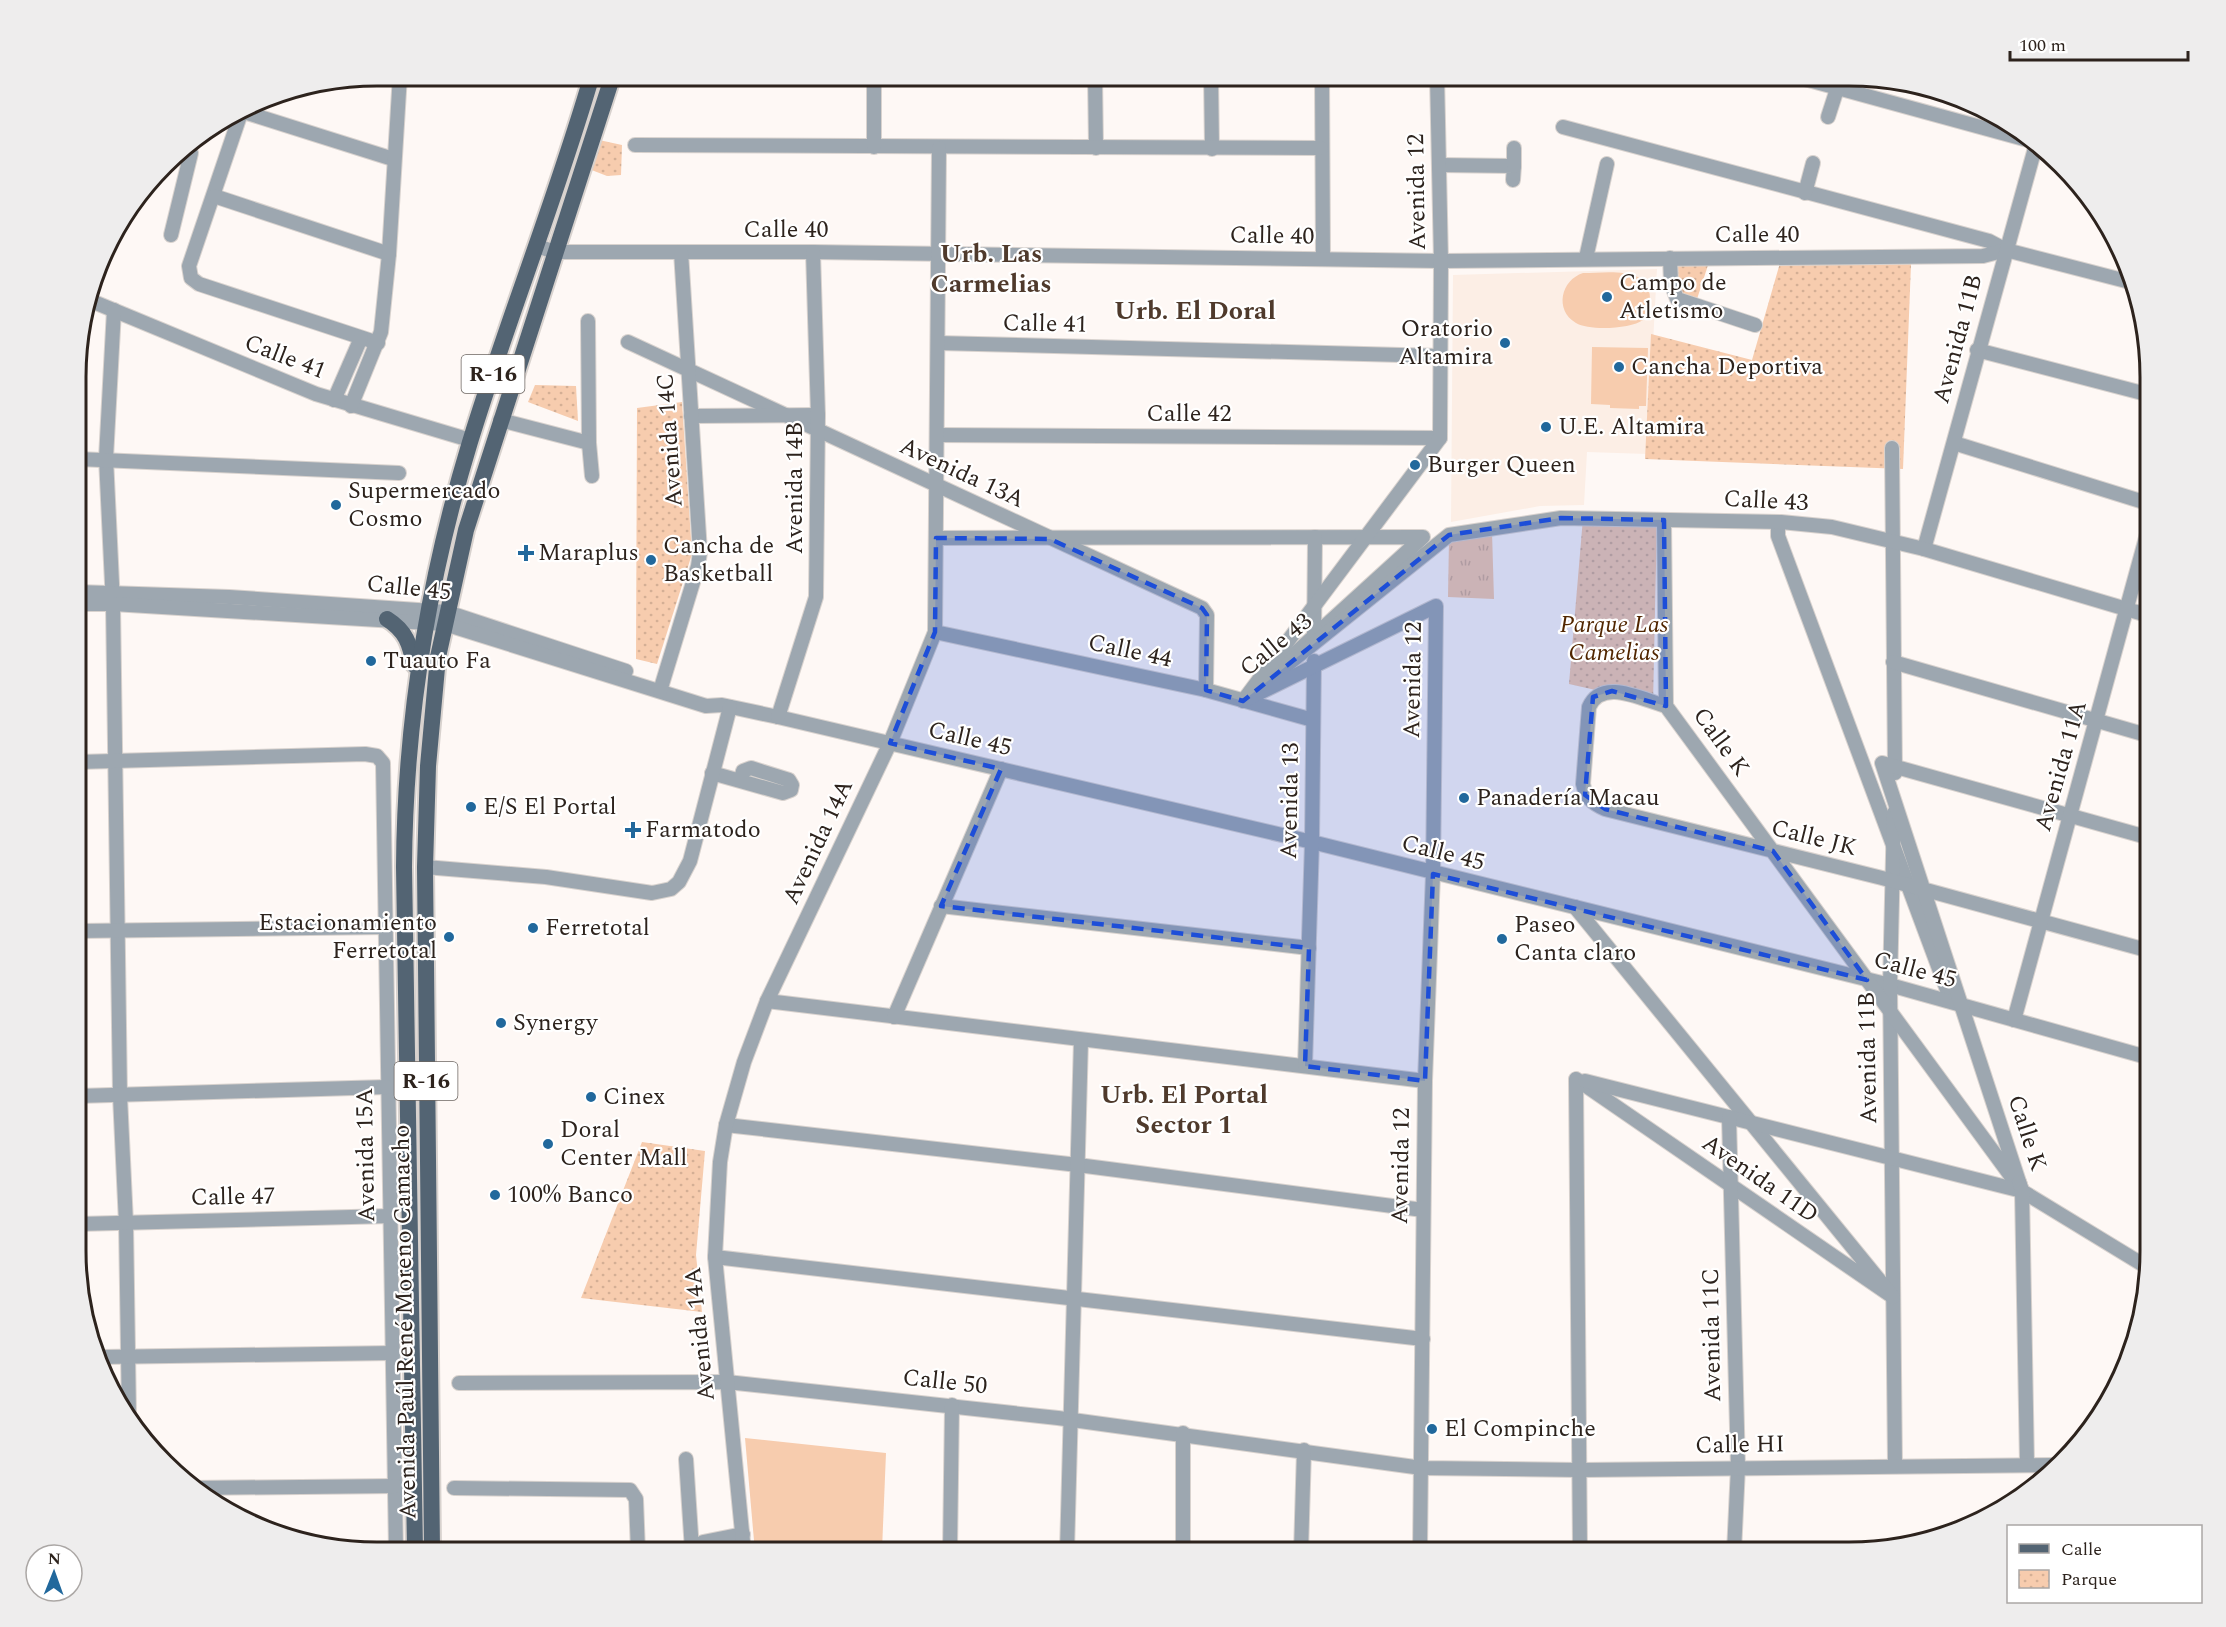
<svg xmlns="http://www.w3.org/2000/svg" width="2226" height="1627" font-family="Spectral,serif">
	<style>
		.built { fill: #fceee5 }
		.grass { fill: url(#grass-tufts) }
		.park { fill: url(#park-dots) }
		.pitch { fill: #f7ccae }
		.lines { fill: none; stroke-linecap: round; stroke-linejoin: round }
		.minor-casing { stroke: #d8d2ce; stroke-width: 16 }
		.primary-casing { stroke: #d8d2ce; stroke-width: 20 }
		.minor { stroke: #9da7b0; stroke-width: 14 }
		.primary { stroke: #536473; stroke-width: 16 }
		.marked { fill: #1d4ed8; fill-opacity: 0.2; stroke: #1d4ed8; stroke-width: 4.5; stroke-dasharray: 12 8; stroke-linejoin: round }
		.poi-dot { fill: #21689c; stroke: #fff; stroke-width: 2 }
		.labels { text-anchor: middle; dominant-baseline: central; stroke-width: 4.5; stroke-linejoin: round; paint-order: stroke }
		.shield { fill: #fff; stroke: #6c6561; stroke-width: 1.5 }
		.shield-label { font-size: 22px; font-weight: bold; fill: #2d231d }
		.street-label { font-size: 24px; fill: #2d231d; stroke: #fff }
		.poi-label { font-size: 24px; fill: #2d231d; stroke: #fff; text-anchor: start }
		.park-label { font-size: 24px; font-style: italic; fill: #512600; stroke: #fff }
		.neighbourhood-label { font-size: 26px; font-weight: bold; fill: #4f3a2c; stroke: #fff }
		.rim { fill: none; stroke: #2d231d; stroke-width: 3 }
	</style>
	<defs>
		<pattern id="grass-tufts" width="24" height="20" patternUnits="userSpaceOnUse" patternTransform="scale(1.5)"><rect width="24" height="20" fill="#f7ccae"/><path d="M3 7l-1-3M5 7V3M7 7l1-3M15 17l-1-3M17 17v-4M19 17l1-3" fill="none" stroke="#d4af95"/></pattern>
		<pattern id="park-dots" width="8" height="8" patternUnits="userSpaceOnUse" patternTransform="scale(1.5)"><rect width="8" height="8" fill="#f7ccae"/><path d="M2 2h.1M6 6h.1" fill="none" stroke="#d4af95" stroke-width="1.8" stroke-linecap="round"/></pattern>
	</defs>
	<rect width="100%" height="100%" fill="#fef8f5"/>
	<!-- built -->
	<polygon class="built" points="1657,269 1647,454 1587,452 1584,505 1540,506 1451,522 1453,275"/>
	<!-- grass -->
	<polygon class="grass" points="1492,532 1494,599 1448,597 1449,539"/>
	<!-- park -->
	<g class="park">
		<polygon points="599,140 622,145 621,175 607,176 589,169"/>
		<polygon points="1710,259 1697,299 1670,292 1669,260"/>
		<polygon points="1780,263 1911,264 1903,469 1645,459 1651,334 1752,360"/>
		<polygon points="535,385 576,386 578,421 528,402"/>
		<polygon points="682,402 692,554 657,664 636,659 637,408"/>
		<polygon points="1583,518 1657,520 1653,703 1569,684"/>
		<polygon points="642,1142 705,1151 696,1255 702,1312 581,1298"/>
	</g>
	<!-- pitch -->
	<g class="pitch">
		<path d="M 1583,273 C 1605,273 1650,265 1650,298 C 1650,307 1648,313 1643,320 C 1631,329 1589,331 1576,323 C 1554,310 1561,280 1583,273 Z"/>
		<polygon points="1592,347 1648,348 1646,406 1639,406 1639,409 1610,408 1610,405 1591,404"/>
		<polygon points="745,1438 886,1453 882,1550 755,1552"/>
	</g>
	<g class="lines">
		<!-- minor casing -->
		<g class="minor-casing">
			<g id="minor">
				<polyline points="1095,75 1096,148"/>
				<polyline points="1211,75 1212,149"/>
				<polyline points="1322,75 1323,259"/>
				<polyline points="1794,76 2039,143"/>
				<polyline points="242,110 189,266 191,278 199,284 378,343"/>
				<polyline points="241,111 393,159"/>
				<polyline points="1828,117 1838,86"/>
				<polyline points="1563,127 1989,241 2006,250 2130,282"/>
				<polyline points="635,145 1321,148"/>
				<polyline points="874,147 874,75"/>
				<polyline points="1439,165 1514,166 1513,180"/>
				<polyline points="1514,166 1514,148"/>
				<polyline points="1805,193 1813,163"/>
				<polyline points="214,196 389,254"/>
				<polyline points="171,235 191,153 186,145"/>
				<polyline points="537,246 555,252 813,252 1441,261 1983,256 2006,250"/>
				<polyline points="1586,258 1607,164"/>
				<polyline points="1670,258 1671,283 1677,299 1755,325"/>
				<polyline points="89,300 316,394 470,440"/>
				<polyline points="114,310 106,458 113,604 120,1096 126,1223 129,1416"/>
				<polyline points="588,321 589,443 592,476"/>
				<polyline points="628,342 1202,608 1207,615 1206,690"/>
				<polyline points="938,343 1439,356"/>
				<polyline points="1977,350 2150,395"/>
				<polyline points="334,400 361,338"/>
				<polyline points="351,406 381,332 389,254 400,75"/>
				<polyline points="691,416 818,415"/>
				<polyline points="500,420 589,443"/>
				<polyline points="937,435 1440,438"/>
				<polyline points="1954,443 2150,504"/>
				<polyline points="1892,448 1895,773"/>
				<polyline points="78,459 399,473"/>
				<polyline points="1664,520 1666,706"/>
				<polyline points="1778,522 1778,536 1947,990"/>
				<polyline points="936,538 1423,537 1268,678"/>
				<polyline points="1924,549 2037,141"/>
				<polyline points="78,592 229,597 447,612 626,671"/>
				<polyline points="78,604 113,604 445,624 706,706 722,705 778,717 1312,842 1890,985 2150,1058"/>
				<polyline points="935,632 1206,690 1313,720"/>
				<polyline points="1314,641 1315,537"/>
				<polyline points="1893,662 2150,736"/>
				<polyline points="1262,685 1449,535 1561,518 1781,522 1832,527 1924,549 2150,616"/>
				<polyline points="660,691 698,566 700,552 681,252"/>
				<polyline points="778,717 816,597 818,415 813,252"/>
				<polyline points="78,762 365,754 377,756 383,763 396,1551"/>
				<polyline points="712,773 783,793 791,790 792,785 789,780 751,768 743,771 741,779"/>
				<polyline points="1894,813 1890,985 1895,1465"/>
				<path d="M 2150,838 L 1882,763 L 2022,1191 L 1666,706 C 1643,700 1602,677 1589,707 L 1583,784 C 1586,798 1592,803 1605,809 L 1882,878 L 1893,881 L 2150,951"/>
				<polyline points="425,867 546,877 652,893 671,889 679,882 690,861 730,707"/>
				<polyline points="941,906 1309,948"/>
				<polyline points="1575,907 1893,1297 1576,1079 1580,1552"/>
				<polyline points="78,931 386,927"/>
				<polyline points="767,1001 1425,1081"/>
				<polyline points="894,1017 1001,769"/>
				<polyline points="2014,1020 2150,523"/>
				<polyline points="1305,1066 1312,842 1314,661"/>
				<polyline points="1585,1081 2022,1191 2150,1269"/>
				<polyline points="78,1096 387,1087"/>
				<polyline points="1729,1117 1738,1467 1734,1552"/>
				<polyline points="726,1125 1078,1165 1423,1210"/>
				<polyline points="2019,1182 2022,1191 2027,1464"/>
				<polyline points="78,1224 390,1216"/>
				<polyline points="715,1257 1423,1339"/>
				<polyline points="100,1357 393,1353"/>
				<polyline points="459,1383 727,1382 1058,1418 1422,1468 1580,1470 2058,1465"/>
				<polyline points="686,1459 692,1550"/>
				<polyline points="191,1488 396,1486"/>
				<polyline points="454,1488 630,1490 636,1499 638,1551"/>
				<polyline points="695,1550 703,1542 743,1534"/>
				<polyline points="671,1552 698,1552"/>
				<polyline points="744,1552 715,1257 720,1162 726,1125 744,1062 767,1001 890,743 935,632 939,148"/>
				<polyline points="950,1552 952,1405"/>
				<polyline points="1067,1552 1081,1040"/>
				<polyline points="1183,1552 1183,1433"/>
				<polyline points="1301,1552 1304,1450"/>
				<polyline points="1420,1552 1425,1081 1433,874 1436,606 1243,701 1440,438 1441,261 1437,75"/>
			</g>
		</g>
		<!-- primary casing -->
		<g class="primary-casing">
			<g id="primary">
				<path d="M 387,619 C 406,631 410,644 414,665"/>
				<path d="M 415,1551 L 404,867 C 405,722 428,580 470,442 C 508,318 556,199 592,75"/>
				<polyline points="432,1551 425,867 428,766 438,657 466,530 613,75"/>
			</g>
		</g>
		<!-- minor -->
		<use href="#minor" class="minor"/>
		<!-- primary -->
		<use href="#primary" class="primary"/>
	</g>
	<!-- marked area -->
	<path class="marked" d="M 1561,518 L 1664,520 L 1666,706 L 1612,691 L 1593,697 L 1585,795 L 1605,809 L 1773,851 L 1867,980 L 1433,874 L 1425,1081 L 1305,1066 L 1309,948 L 941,906 L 1001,769 L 890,743 L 935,632 L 936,538 L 1050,539 L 1202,608 L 1207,615 L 1206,690 L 1243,701 L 1449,535 Z"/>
	<!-- markers -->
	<g class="poi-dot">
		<circle cx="1607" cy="297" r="6"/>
		<circle cx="1505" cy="343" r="6"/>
		<circle cx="1619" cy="367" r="6"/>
		<circle cx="1546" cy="427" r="6"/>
		<circle cx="1415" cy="465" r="6"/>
		<circle cx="336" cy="505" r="6"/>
		<path d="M523 544h6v6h6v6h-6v6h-6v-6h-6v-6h6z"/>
		<circle cx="651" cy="560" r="6"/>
		<circle cx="371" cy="661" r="6"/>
		<circle cx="1464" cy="798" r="6"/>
		<circle cx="471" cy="807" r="6"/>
		<path d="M630 821h6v6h6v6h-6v6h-6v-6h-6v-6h6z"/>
		<circle cx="533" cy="928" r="6"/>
		<circle cx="449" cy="937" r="6"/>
		<circle cx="1502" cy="939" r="6"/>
		<circle cx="501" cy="1023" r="6"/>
		<circle cx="591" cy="1097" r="6"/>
		<circle cx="548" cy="1144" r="6"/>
		<circle cx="495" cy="1195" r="6"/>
		<circle cx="1432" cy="1429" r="6"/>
	</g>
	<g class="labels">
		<!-- shield labels -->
		<g class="shield">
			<rect x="461.5" y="355" width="63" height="38" rx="4.5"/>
			<rect x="394.5" y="1062" width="63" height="38" rx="4.5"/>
		</g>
		<g class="shield-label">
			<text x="493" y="374">R-16</text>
			<text x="426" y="1081">R-16</text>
		</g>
		<!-- street labels -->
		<g class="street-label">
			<text transform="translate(1417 192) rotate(-91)">Avenida 12</text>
			<text x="786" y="230">Calle 40</text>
			<text x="1757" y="235">Calle 40</text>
			<text transform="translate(1272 236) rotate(1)">Calle 40</text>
			<text transform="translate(1045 324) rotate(1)">Calle 41</text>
			<text transform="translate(1958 339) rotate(-75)">Avenida 11B</text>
			<text transform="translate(285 357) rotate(21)">Calle 41</text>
			<text x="1189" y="414">Calle 42</text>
			<text transform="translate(670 440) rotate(-94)">Avenida 14C</text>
			<text transform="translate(962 473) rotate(25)">Avenida 13A</text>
			<text transform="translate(795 488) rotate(-90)">Avenida 14B</text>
			<text transform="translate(1766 501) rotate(3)">Calle 43</text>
			<text transform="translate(409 588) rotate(6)">Calle 45</text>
			<text transform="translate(1276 645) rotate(-39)">Calle 43</text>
			<text transform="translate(1130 651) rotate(12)">Calle 44</text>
			<text transform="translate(1413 680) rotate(-89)">Avenida 12</text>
			<text transform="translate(970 739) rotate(13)">Calle 45</text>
			<text transform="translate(1721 742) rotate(54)">Calle K</text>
			<text transform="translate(2061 766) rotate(-74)">Avenida 11A</text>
			<text transform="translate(1290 801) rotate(-89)">Avenida 13</text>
			<text transform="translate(1814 838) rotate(14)">Calle JK</text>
			<text transform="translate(818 842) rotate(-65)">Avenida 14A</text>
			<text transform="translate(1443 853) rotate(14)">Calle 45</text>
			<text transform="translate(1915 970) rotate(15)">Calle 45</text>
			<text transform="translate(1868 1058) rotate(-91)">Avenida 11B</text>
			<text transform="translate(2027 1133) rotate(72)">Calle K</text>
			<text transform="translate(366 1155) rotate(-91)">Avenida 15A</text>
			<text transform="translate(1401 1166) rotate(-89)">Avenida 12</text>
			<text transform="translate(1760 1179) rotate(35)">Avenida 11D</text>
			<text transform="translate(233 1197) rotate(-1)">Calle 47</text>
			<text transform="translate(405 1322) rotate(-91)">Avenida Paúl René Moreno Camacho</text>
			<text transform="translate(700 1334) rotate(-96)">Avenida 14A</text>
			<text transform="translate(1712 1335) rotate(-91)">Avenida 11C</text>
			<text transform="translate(945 1382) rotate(6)">Calle 50</text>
			<text transform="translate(1740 1445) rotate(-1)">Calle HI</text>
		</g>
		<!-- poi labels -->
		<g class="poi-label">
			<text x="1619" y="283">Campo de<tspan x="1619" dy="28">Atletismo</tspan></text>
			<text x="1493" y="329" text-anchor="end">Oratorio<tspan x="1493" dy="28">Altamira</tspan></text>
			<text x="1631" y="367">Cancha Deportiva</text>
			<text x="1558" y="427">U.E. Altamira</text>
			<text x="1427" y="465">Burger Queen</text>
			<text x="348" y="491">Supermercado<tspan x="348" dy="28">Cosmo</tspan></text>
			<text x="663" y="546">Cancha de<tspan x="663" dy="28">Basketball</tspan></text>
			<text x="538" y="553">Maraplus</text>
			<text x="383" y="661">Tuauto Fa</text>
			<text x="1476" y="798">Panadería Macau</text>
			<text x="483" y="807">E/S El Portal</text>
			<text x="645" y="830">Farmatodo</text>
			<text x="437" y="923" text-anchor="end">Estacionamiento<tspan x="437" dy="28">Ferretotal</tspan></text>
			<text x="1514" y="925">Paseo<tspan x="1514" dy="28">Canta claro</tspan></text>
			<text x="545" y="928">Ferretotal</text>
			<text x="513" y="1023">Synergy</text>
			<text x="603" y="1097">Cinex</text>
			<text x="560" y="1130">Doral<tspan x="560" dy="28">Center Mall</tspan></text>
			<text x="507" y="1195">100% Banco</text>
			<text x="1444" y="1429">El Compinche</text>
		</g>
		<!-- park labels -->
		<g class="park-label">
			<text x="1614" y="625">Parque Las<tspan x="1614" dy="28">Camelias</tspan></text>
		</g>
		<!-- neighbourhood labels -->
		<g class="neighbourhood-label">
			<text x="991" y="254">Urb. Las<tspan x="991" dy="30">Carmelias</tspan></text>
			<text x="1195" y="311">Urb. El Doral</text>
			<text x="1184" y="1095">Urb. El Portal<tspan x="1184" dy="30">Sector 1</tspan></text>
		</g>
	</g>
	<!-- crop -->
	<path d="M0 0H2226V1627H0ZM377 86H1849A291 291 0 0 1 2140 377V1251A291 291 0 0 1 1849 1542H377A291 291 0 0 1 86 1251V377A291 291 0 0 1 377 86Z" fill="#eeeded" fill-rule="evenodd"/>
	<path class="rim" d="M377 86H1849A291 291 0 0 1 2140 377V1251A291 291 0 0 1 1849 1542H377A291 291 0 0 1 86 1251V377A291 291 0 0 1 377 86Z"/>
	<!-- legend -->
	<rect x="2007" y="1525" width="195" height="78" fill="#ffffff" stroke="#aba7a5" stroke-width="1.5"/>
	<rect x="2019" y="1544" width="30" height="9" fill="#536473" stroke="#aba7a5" stroke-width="1.5"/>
	<text x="2061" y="1555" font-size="18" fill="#2d231d">Calle</text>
	<rect x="2019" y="1570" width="30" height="18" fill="url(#park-dots)" stroke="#aba7a5" stroke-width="1.5"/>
	<text x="2061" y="1585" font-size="18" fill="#2d231d">Parque</text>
	<!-- north arrow -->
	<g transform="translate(54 1573) rotate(1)"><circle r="28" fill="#ffffff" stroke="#aba7a5" stroke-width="1.5"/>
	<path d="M0-4.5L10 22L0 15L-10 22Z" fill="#21689c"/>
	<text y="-9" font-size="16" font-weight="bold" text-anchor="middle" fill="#2d231d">N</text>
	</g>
	<!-- scale -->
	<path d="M2010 51v9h178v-9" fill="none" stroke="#2d231d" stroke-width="3"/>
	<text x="2019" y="51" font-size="18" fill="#2d231d" stroke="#ffffff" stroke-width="4.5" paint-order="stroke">100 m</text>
</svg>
